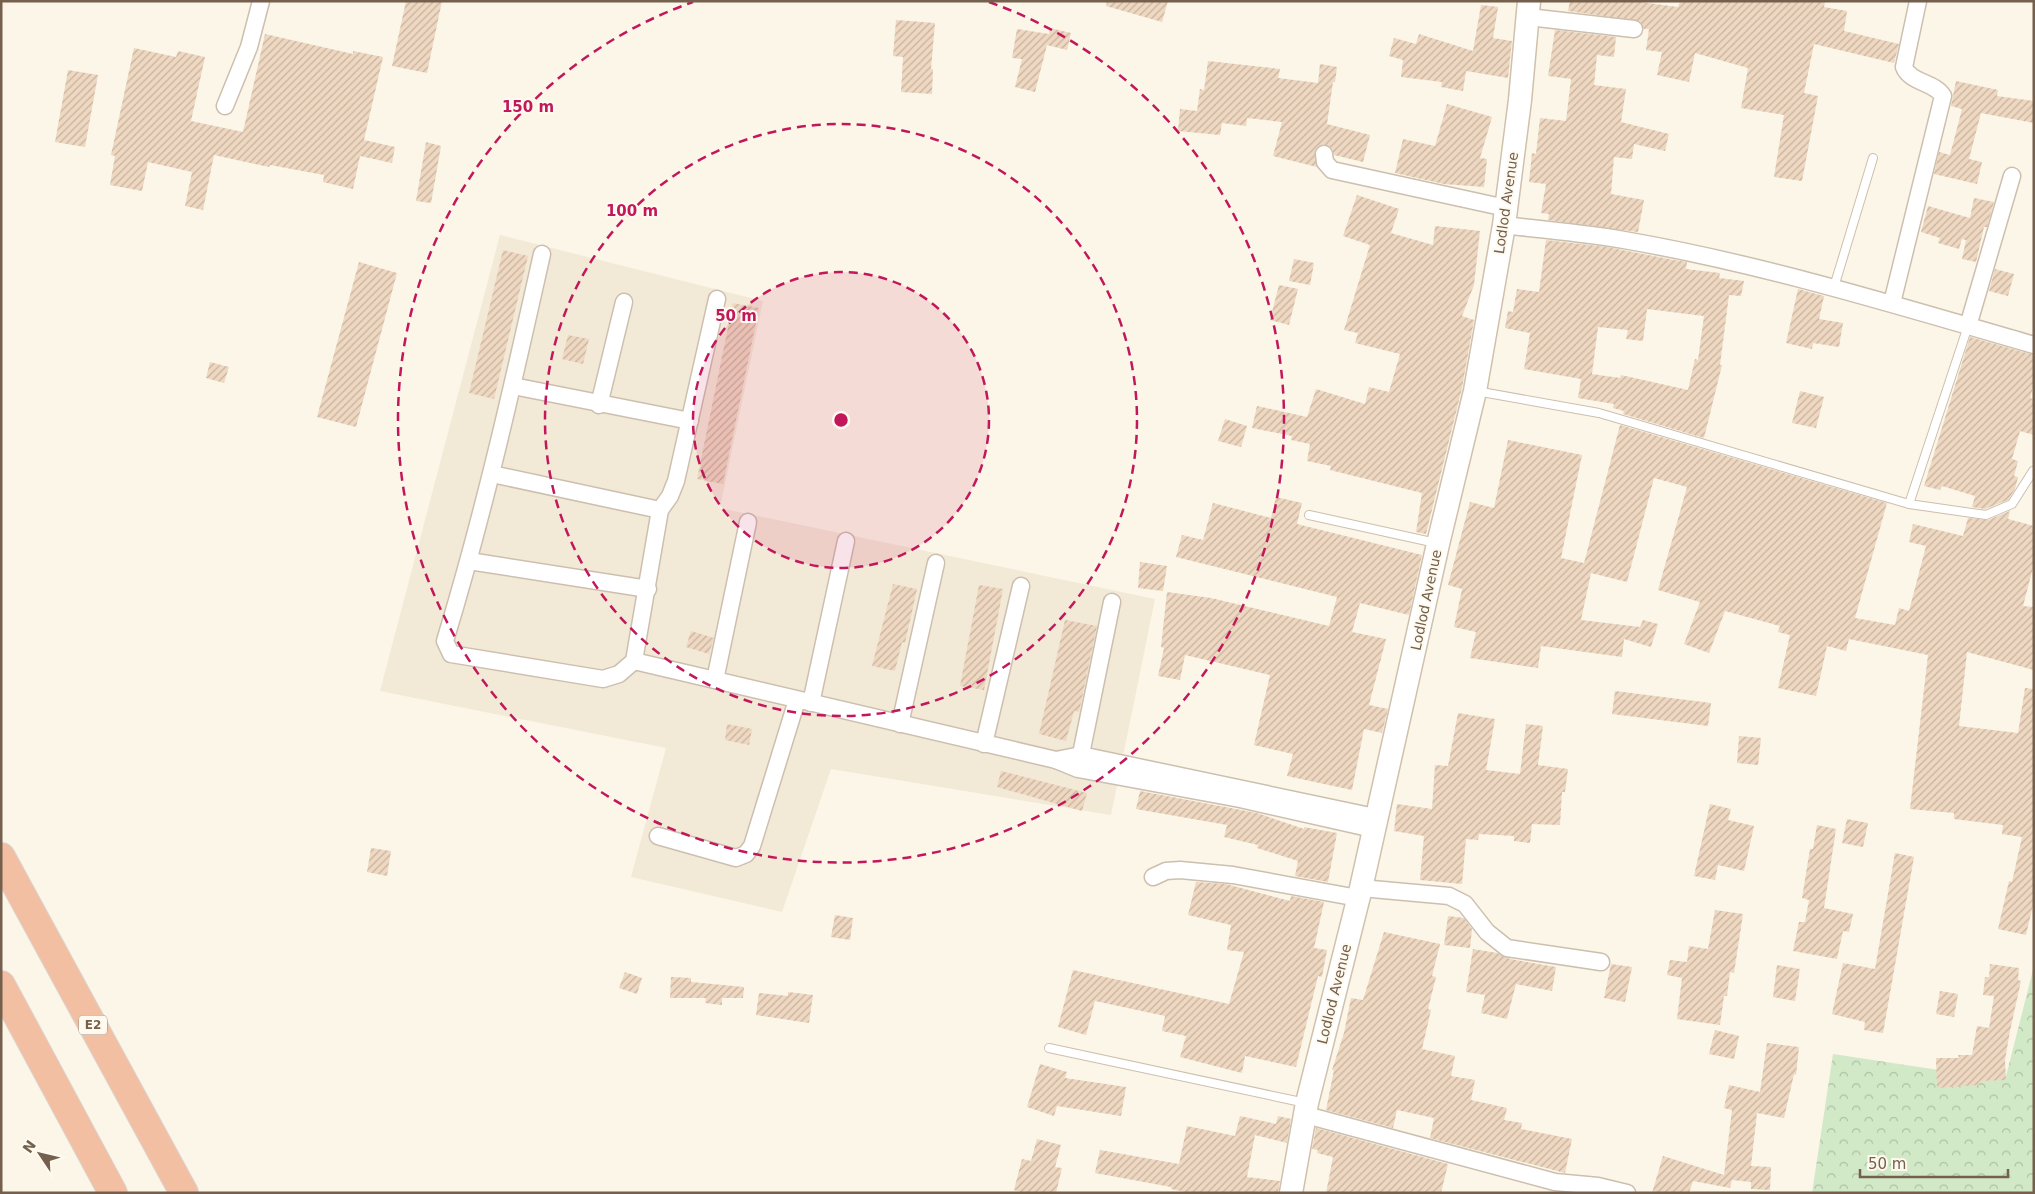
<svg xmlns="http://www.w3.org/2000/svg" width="2035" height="1194" font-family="'DejaVu Sans',sans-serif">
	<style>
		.residential { fill: #f3e9d7 }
		.forest { fill: url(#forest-crowns) }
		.building { fill: url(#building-hatch); fill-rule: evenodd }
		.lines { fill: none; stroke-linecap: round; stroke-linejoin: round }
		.lane-casing { stroke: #cdbfaf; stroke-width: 10 }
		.street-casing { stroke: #cdbfaf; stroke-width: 19 }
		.secondary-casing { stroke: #d0c0ac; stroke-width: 25 }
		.highway-casing { stroke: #dbd5d1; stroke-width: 30 }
		.lane { stroke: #fff; stroke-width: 8 }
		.street { stroke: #fff; stroke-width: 16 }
		.secondary { stroke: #fff; stroke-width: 22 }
		.highway { stroke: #f2bfa3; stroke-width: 28 }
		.ring { fill: none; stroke: #c2185b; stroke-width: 2.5; stroke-dasharray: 9 6 }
		.labels { text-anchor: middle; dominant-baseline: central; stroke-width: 4; stroke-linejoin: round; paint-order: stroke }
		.shield { fill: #fefaef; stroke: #9e8e7e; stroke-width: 1 }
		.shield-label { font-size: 12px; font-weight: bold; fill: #755f4d }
		.street-label { font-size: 14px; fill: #755f4d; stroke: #fefaef }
		.centre { fill: #c2185b; stroke: #fefaef; stroke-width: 2.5 }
		.ring-label { font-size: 15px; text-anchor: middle; font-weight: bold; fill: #c2185b; stroke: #fefaef; stroke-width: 4; stroke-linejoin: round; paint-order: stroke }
	</style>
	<defs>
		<pattern id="forest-crowns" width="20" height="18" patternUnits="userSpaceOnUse" patternTransform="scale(1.25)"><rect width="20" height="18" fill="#d2e9c7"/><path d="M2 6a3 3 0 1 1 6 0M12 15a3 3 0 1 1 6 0" fill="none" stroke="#afc0a4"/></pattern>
		<pattern id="building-hatch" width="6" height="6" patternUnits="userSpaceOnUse" patternTransform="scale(1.25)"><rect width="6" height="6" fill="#efd8c1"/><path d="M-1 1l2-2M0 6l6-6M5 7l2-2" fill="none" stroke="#c6b29f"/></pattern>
	</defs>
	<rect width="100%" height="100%" fill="#fbf6e8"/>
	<!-- residential -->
	<polygon class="residential" points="500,235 763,301 720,508 1155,599 1111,815 831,769 782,912 631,877 666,748 380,691"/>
	<!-- forest -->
	<polygon class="forest" points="2034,966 2034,1193 1812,1193 1833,1054 2005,1080"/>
	<!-- building -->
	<g class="building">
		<polygon points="406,1 442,1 427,73 392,66"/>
		<polygon points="1107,1 1168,1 1162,22 1106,6"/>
		<polygon points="1570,1 1633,1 1678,7 1680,1 1825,1 1824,7 1847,11 1844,31 1899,44 1894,63 1814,44 1804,93 1818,96 1802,181 1774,177 1784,115 1741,108 1748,68 1695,53 1689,82 1657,75 1662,52 1646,50 1649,29 1644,29 1640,21 1568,11"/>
		<polygon points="1481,5 1498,7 1493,38 1512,41 1508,78 1466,71 1463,91 1441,87 1442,82 1401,77 1403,60 1389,56 1394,38 1416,44 1419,34 1473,51"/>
		<polygon points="896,20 935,23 931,69 933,69 932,94 901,92 903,57 893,56"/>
		<polygon points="1050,28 1071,33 1067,50 1047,45 1035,92 1015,87 1022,59 1012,58 1017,29 1049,34"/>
		<polygon points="1555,30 1616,37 1614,57 1597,55 1594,85 1626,89 1621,122 1669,134 1665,151 1634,144 1632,159 1614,157 1611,194 1644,200 1638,232 1548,220 1549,214 1541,213 1546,184 1529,182 1532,153 1536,154 1540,118 1566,121 1571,79 1548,76"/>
		<polygon points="265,34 353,54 353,51 383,57 364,140 395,147 392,163 360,156 353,189 323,182 324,175 270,165 269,167 214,155 203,210 185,206 192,172 148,162 142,191 110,185 115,156 111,155 134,48 176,57 178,51 205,57 191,121 243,132"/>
		<polygon points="1208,61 1280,69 1278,78 1318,83 1320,64 1337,67 1335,82 1333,82 1327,124 1370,135 1363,162 1334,155 1332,148 1323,144 1315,151 1317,167 1273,156 1282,122 1247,118 1246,126 1222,123 1220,135 1178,131 1180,109 1197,111 1200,89 1204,90"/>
		<polygon points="68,70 98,75 85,147 55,142"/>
		<polygon points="1956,81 1998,90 1997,96 2034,101 2034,123 1981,113 1969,159 1982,162 1977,184 1934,174 1939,152 1950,155 1962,109 1951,106"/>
		<polygon points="1447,104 1492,117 1480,158 1487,159 1484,187 1444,184 1395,173 1403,139 1435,146"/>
		<polygon points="426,142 441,146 431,203 416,201"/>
		<polygon points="1357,195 1399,209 1391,233 1433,245 1435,226 1480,231 1474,285 1462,316 1474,320 1462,388 1426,534 1416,532 1422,493 1330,470 1331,466 1307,461 1310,444 1291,440 1292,436 1252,428 1257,406 1307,417 1316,389 1365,404 1369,387 1389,392 1400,354 1355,343 1358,333 1344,330 1370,245 1343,236"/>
		<polygon points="1974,198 1994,202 1987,227 1984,227 1976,262 1962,259 1966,240 1962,239 1959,249 1938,243 1940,238 1921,232 1928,206 1970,218"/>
		<path d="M 1546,240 L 1607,247 L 1674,260 L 1687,262 L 1686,269 L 1720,273 L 1719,278 L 1744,281 L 1741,296 L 1729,295 L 1720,365 L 1722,365 L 1704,438 L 1623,414 L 1624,411 L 1613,408 L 1614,404 L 1578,398 L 1581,379 L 1524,369 L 1530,333 L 1505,328 L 1508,311 L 1513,312 L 1517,289 L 1539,292 ZM 1647,309 L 1704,316 L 1698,360 L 1695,359 L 1688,390 L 1621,375 L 1620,378 L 1592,374 L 1598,327 L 1628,330 L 1626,339 L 1643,341 Z"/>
		<polygon points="503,250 528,256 494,399 469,393"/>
		<polygon points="1294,259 1314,263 1310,285 1289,281"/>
		<polygon points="359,262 397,273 356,427 317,417"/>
		<polygon points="1995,269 2014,274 2008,296 1989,291"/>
		<polygon points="1279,285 1298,289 1289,325 1270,320"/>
		<polygon points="1798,289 1824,296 1819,319 1843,323 1839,347 1813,343 1812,349 1786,343"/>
		<polygon points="733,303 759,308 723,484 697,479"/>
		<polygon points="568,335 589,339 583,364 562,359"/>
		<polygon points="1970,337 2034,355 2034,384 2030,398 2034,399 2034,435 2020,431 2012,459 2018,461 2014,476 2018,477 2015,489 2008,500 1985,509 1972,507 1975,496 1942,486 1940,490 1924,486"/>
		<polygon points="210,362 229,367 224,383 206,378"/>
		<polygon points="1800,391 1824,397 1816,428 1792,423"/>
		<polygon points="1225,419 1247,426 1241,447 1218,441"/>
		<polygon points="1620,425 1887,503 1855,618 1895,625 1899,608 1909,611 1926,546 1909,542 1913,524 1963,536 1968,518 1988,520 2010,511 2008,519 2034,526 2034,564 2023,606 2034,607 2034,670 1967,652 1959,726 2018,733 2025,688 2034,689 2034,901 2026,935 1998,929 2009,881 2012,882 2022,837 2002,834 2003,825 1954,819 1954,813 1910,809 1928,655 1849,639 1846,651 1827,646 1816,696 1778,688 1790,635 1778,632 1780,626 1725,611 1709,653 1684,644 1700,602 1658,590 1687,487 1654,478 1627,582 1591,573 1581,620 1640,627 1643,620 1658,624 1651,647 1624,639 1622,657 1541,646 1538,668 1470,658 1476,632 1454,627 1462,589 1448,585 1470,502 1494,508 1508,440 1582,455 1561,558 1584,563"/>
		<polygon points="1276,497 1302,503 1297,524 1422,555 1409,615 1360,603 1352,632 1386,639 1369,705 1388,709 1382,733 1364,729 1352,790 1287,776 1293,754 1254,745 1270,675 1185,655 1180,680 1158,676 1164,648 1161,647 1167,592 1211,598 1329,626 1337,597 1176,557 1182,535 1203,540 1213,503 1271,518"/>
		<polygon points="1140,562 1167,566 1163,591 1138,588"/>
		<polygon points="893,584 917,589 905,643 902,642 895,671 872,666"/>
		<polygon points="979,585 1003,589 984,690 960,686"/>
		<polygon points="1065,620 1097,626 1079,712 1074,711 1066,741 1039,734"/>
		<polygon points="691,631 714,638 709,654 686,647"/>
		<polygon points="1615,691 1711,703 1708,726 1612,714"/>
		<polygon points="1458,713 1495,719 1486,770 1520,774 1526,724 1543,726 1538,765 1568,769 1565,792 1562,792 1560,825 1532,824 1530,843 1514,841 1514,836 1479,834 1478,840 1466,839 1462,884 1420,880 1424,836 1394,831 1397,804 1432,809 1435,765 1448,766"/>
		<polygon points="727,724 752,729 749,745 725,740"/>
		<polygon points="1739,736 1761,738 1758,765 1737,763"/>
		<polygon points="1001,771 1087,793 1082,811 997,787"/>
		<polygon points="1140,791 1257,813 1304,829 1304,827 1337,833 1328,882 1295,876 1298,861 1257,848 1258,845 1224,837 1227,825 1136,809"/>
		<polygon points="1710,804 1731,809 1728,820 1754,826 1744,871 1718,865 1715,880 1694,876"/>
		<polygon points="1847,819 1868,823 1863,847 1842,843"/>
		<polygon points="1817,825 1836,829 1824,908 1853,914 1849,932 1843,931 1837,959 1793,951 1799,922 1805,922 1809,900 1802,898 1810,849 1813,849"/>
		<polygon points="371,848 391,851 387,876 367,872"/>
		<polygon points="1895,853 1914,857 1883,1033 1864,1030 1865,1022 1832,1014 1843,963 1875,969"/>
		<polygon points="1196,882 1226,884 1290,901 1291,896 1324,902 1314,948 1327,950 1322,977 1318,976 1296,1067 1245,1056 1242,1073 1180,1057 1186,1036 1162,1031 1165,1016 1095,1001 1086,1035 1058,1027 1073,970 1229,1004 1244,952 1227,950 1231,925 1188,915"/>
		<polygon points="1715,910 1743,914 1734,973 1730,972 1727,996 1724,996 1720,1025 1677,1019 1682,978 1667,975 1670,960 1687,962 1689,946 1708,949"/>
		<polygon points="835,915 853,918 850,940 831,937"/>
		<polygon points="1448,916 1464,918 1472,929 1470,948 1444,945"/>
		<polygon points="1384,932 1440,944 1432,976 1436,977 1428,1009 1431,1010 1422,1049 1455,1056 1451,1076 1475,1080 1471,1100 1507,1108 1504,1120 1522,1123 1521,1129 1572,1139 1565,1173 1430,1138 1434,1118 1397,1110 1393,1128 1326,1110 1334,1070 1332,1070 1344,1033 1351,998 1363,1000"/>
		<polygon points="1473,949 1497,953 1510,959 1556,967 1552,991 1516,984 1507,1019 1481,1013 1485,995 1466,992"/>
		<polygon points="1611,964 1632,967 1625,1002 1604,998"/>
		<polygon points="1990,964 2019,968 2018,980 2021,981 2010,1031 2005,1060 2006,1080 1979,1081 1979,1085 1937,1088 1936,1058 1959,1058 1958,1055 1972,1055 1977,1026 1989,1028 1994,996 1983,995 1985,977 1989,977"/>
		<polygon points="1777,965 1800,969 1795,1001 1773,997"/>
		<polygon points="625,972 642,978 637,994 619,988"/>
		<polygon points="671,977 691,978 691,982 744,987 743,998 722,998 722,1005 705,1003 706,998 670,998"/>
		<polygon points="1940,991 1958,994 1954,1017 1936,1014"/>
		<polygon points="788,992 813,995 809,1023 756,1015 759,993 788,996"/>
		<polygon points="1715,1030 1739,1036 1734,1059 1709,1054"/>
		<polygon points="1767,1043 1799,1047 1796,1075 1794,1074 1784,1118 1757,1113 1751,1166 1771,1167 1770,1190 1751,1189 1751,1182 1732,1180 1730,1188 1693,1181 1689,1193 1652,1193 1663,1156 1724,1175 1732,1110 1724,1108 1729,1085 1760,1092"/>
		<polygon points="1040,1064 1067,1072 1065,1078 1126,1087 1121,1116 1057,1106 1054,1116 1027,1107"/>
		<polygon points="1240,1116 1276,1124 1278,1116 1291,1119 1287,1143 1255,1135 1247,1177 1280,1181 1278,1193 1191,1193 1171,1189 1171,1187 1095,1173 1100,1150 1179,1164 1187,1126 1235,1136"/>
		<polygon points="1316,1128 1448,1164 1441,1193 1326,1193 1333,1157 1317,1153 1318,1150 1312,1149"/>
		<polygon points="1037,1139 1061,1145 1055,1167 1062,1168 1056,1193 1024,1193 1014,1190 1022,1159 1031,1161"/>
	</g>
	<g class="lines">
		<!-- lane casing -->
		<g class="lane-casing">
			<g id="lane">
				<polyline points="1834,287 1873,158"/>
				<polyline points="1476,391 1599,413 1909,504 1968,326"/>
				<polyline points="1909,504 1986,515 2012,504 2033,471"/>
				<polyline points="1309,515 1436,543"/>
				<polyline points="1049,1048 1306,1103"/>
			</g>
		</g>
		<!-- street casing -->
		<g class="street-casing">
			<g id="street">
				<polyline points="1528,17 1634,29"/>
				<polyline points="225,106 249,47 261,1"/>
				<polyline points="1324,154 1325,162 1332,170 1506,208"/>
				<path d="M 1504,225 C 1544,230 1584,233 1624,240 C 1763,264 1898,306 2034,345"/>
				<path d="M 542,254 C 513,384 484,513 445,641 L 451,654 L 603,679 L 619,674 L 634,661 L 660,510 L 670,496 L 676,481 L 717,299"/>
				<path d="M 1892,303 L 1943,96 C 1935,82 1910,83 1904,67 L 1918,1"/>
				<polyline points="1968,326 2012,176"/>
				<polyline points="513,386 690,421"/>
				<polyline points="599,405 624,302"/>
				<polyline points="492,474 660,510"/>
				<polyline points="469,561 648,589"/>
				<polyline points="634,661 1056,760 1078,769 1240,799 1373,829"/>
				<polyline points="715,680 748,522"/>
				<polyline points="811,703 846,541"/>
				<polyline points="900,724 936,563"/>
				<polyline points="984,744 1021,586"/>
				<polyline points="1056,760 1081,755 1375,817"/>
				<polyline points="1079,764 1112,602"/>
				<polyline points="658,836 736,858 746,854 752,846 797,700"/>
				<polyline points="1153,877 1166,871 1180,870 1233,875 1358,898"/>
				<polyline points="1361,888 1449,896 1465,904 1487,932 1507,948 1601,962"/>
				<polyline points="1306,1115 1555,1182 1598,1186 1627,1193"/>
			</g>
		</g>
		<!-- secondary casing -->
		<g class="secondary-casing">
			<polyline id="secondary" points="1291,1193 1307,1103 1361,888 1438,544 1475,391 1504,225 1520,100 1529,1"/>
		</g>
		<!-- highway casing -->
		<g class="highway-casing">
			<g id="highway">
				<polyline points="1,857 184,1193"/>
				<polyline points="1,985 113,1193"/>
			</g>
		</g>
		<!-- lane -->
		<use href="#lane" class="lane"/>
		<!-- street -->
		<use href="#street" class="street"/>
		<!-- secondary -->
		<use href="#secondary" class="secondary"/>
		<!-- highway -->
		<use href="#highway" class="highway"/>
	</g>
	<!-- distance rings -->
	<circle cx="841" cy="420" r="148" fill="#c2185b" fill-opacity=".12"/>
	<g class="ring">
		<circle cx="841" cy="420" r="148"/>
		<circle cx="841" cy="420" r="296"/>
		<path d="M989 2A443 443 0 1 1 693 2"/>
	</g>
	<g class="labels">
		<!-- shield labels -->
		<rect class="shield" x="79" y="1015.5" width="28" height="19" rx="4"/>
		<g class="shield-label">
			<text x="93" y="1025">E2</text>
		</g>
		<!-- street labels -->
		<g class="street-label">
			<text transform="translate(1506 203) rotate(-82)">Lodlod Avenue</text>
			<text transform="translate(1426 600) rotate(-78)">Lodlod Avenue</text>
			<text transform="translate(1334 994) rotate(-76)">Lodlod Avenue</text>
		</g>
	</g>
	<circle cx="841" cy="420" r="8" class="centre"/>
	<g class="ring-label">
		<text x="528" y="112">150 m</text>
		<text x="632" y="216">100 m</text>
		<text x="736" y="321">50 m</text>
	</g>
	<!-- border -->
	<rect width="2035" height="1194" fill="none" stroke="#755f4d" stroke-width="5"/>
	<!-- north arrow -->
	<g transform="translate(40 1154) rotate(305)" stroke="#fefaef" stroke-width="4" paint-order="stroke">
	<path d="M0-4L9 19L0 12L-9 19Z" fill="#755f4d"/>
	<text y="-8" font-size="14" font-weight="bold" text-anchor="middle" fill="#755f4d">N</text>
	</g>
	<!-- scale -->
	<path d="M1860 1169v8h148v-8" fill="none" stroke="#755f4d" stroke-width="2.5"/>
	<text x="1868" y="1169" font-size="15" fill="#755f4d" stroke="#fefaef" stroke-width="4" paint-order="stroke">50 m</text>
</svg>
